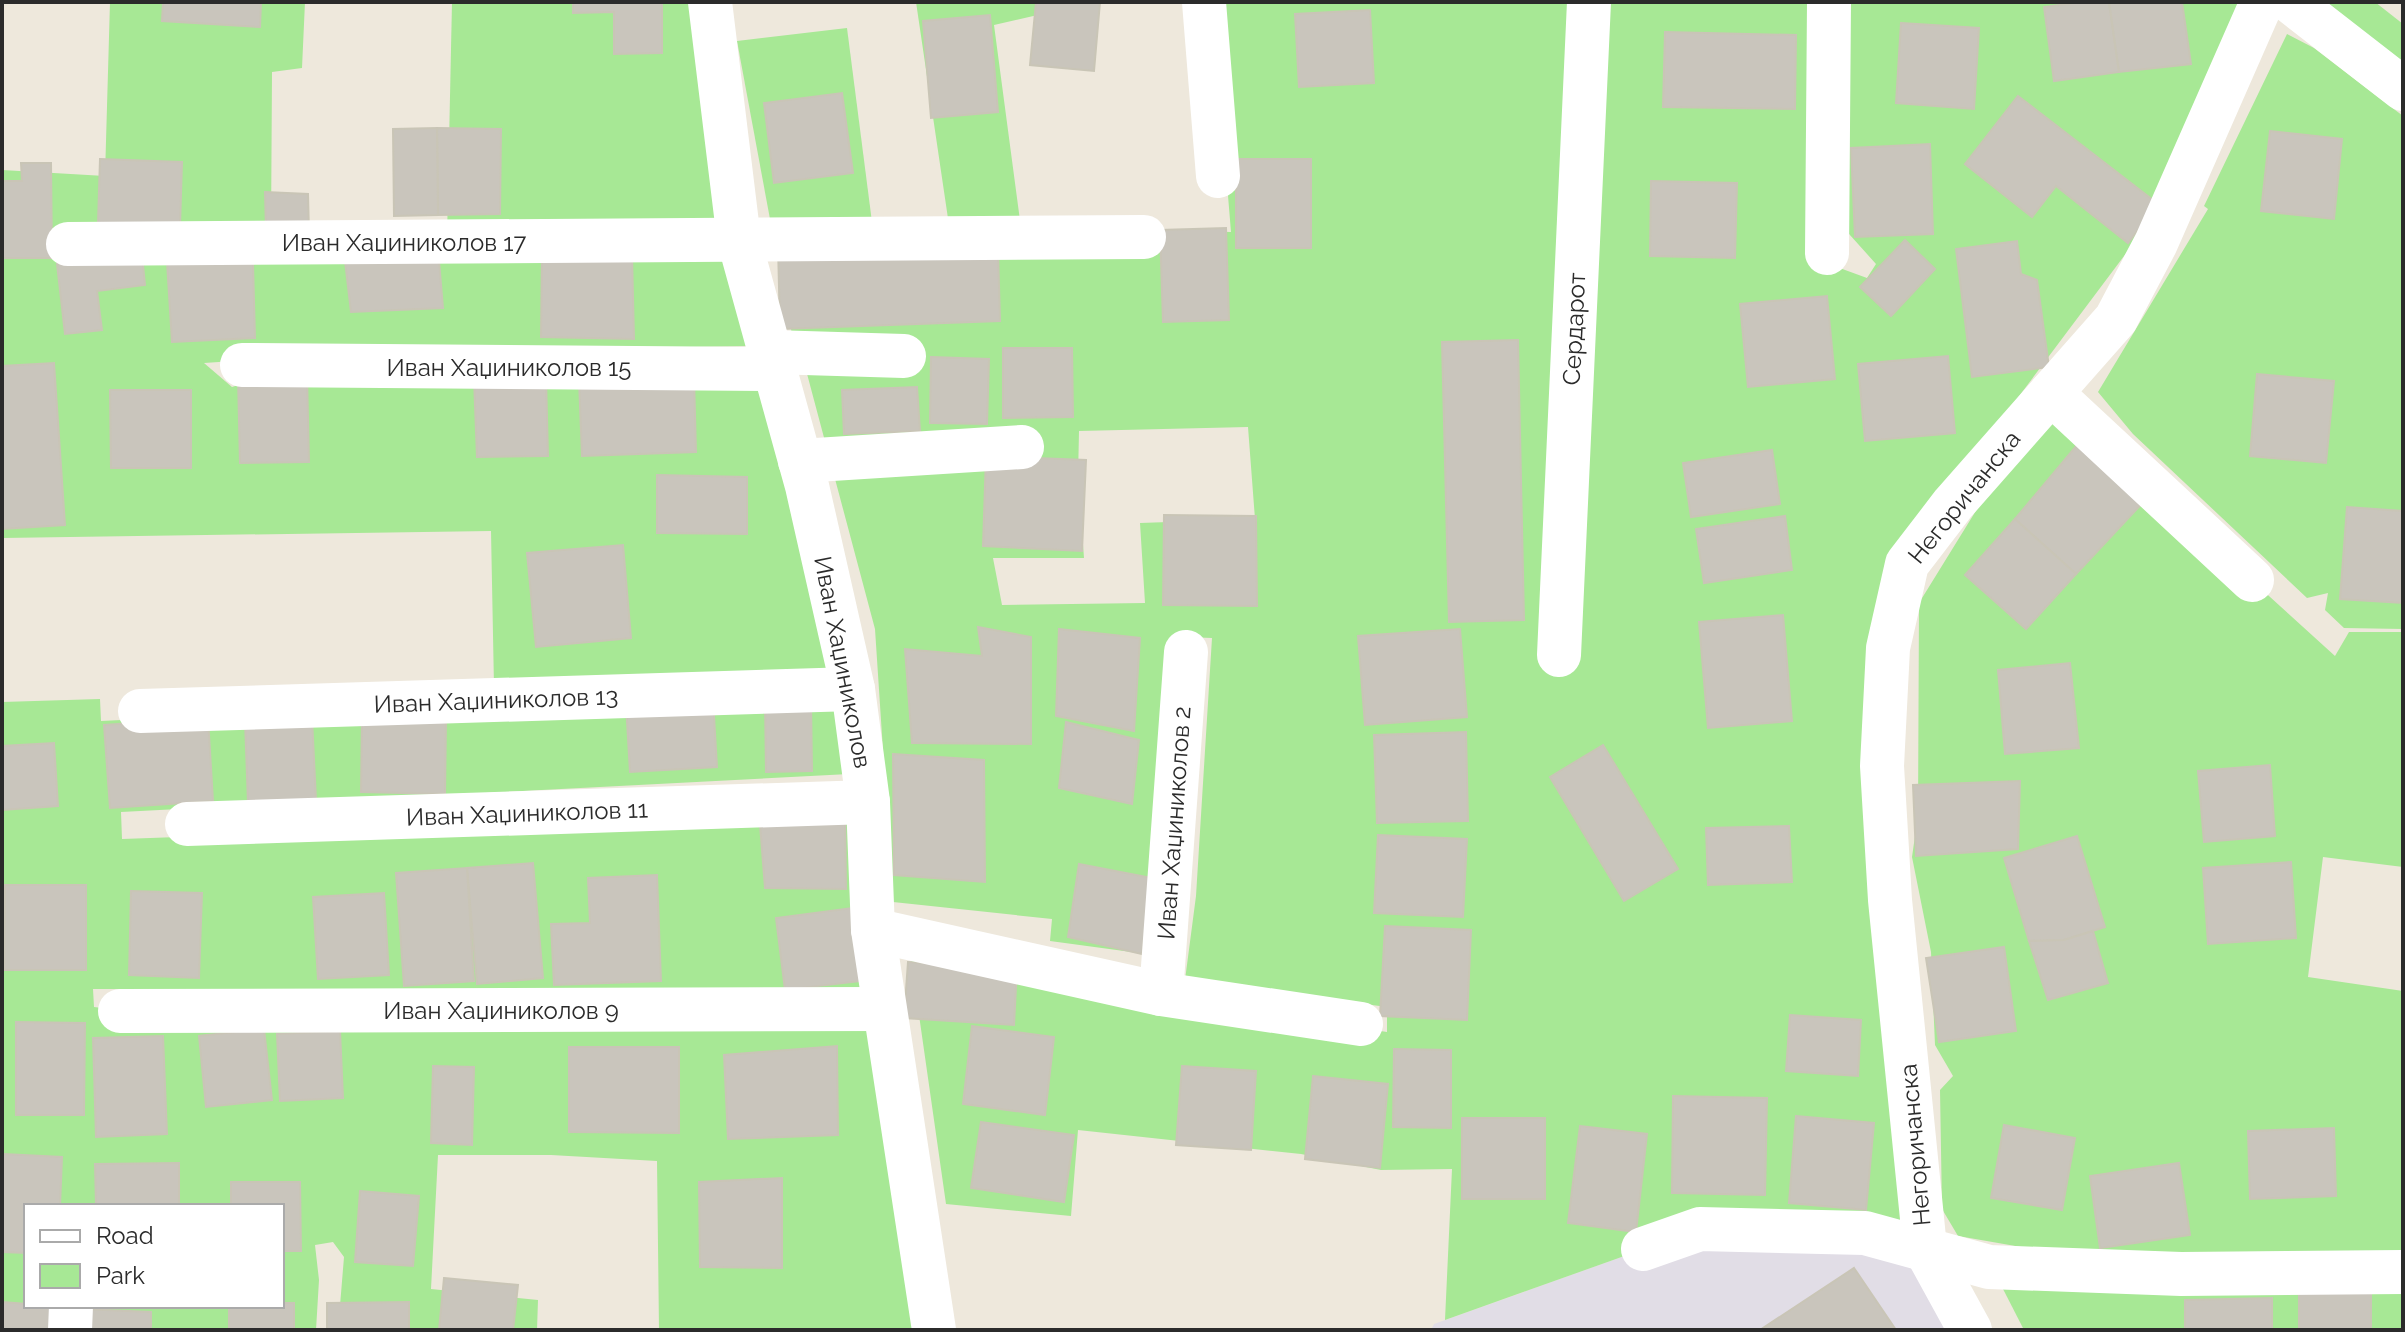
<svg xmlns="http://www.w3.org/2000/svg" width="2405" height="1332" font-family="Raleway,sans-serif">
	<style>
		.industrial { fill: #e1dde6 }
		.green { fill: #a7e895; fill-rule: evenodd }
		.building { fill: #c9c5bc; stroke: #c9c5b6; stroke-width: 2 }
		.lines { fill: none; stroke-linecap: round; stroke-linejoin: round }
		.minor { stroke: #fff; stroke-width: 44 }
		.labels { text-anchor: middle; dominant-baseline: central; stroke-width: 6; stroke-linejoin: round; paint-order: stroke }
		.street-label { font-size: 24px; fill: #2b2b2b; stroke: #fff }
	</style>
	<rect width="100%" height="100%" fill="#eee8dc"/>
	<!-- industrial -->
	<polygon class="industrial" points="1700,1229 1925,1248 1970,1330 1431,1330 1434,1324"/>
	<!-- green -->
	<g class="green">
		<polygon points="110,2 305,2 302,68 272,72 271,232 729,253 746,346 355,353 204,363 232,387 248,382 751,369 787,472 836,674 494,687 491,531 2,538 2,170 105,176"/>
		<polygon points="452,2 700,2 727,228 447,238"/>
		<polygon points="916,2 1094,2 994,25 1021,228 950,232"/>
		<path d="M 1212,2 L 1819,2 L 1815,259 L 1867,278 L 1876,264 L 1841,225 L 1846,2 L 2245,2 L 2157,212 L 1900,555 L 1904,1220 L 1700,1229 L 1445,1320 L 1452,1169 L 1381,1170 L 1301,1154 L 1078,1130 L 1071,1216 L 946,1204 L 911,959 L 1387,1032 L 1387,1007 L 1185,980 L 1196,896 L 1212,638 L 1186,637 L 1161,956 L 1050,941 L 1052,919 L 893,902 L 875,629 L 802,355 L 792,335 L 778,251 L 1067,229 L 1231,232 ZM 1248,427 L 1255,519 L 1140,523 L 1145,603 L 1002,605 L 993,558 L 1084,558 L 1078,478 L 1079,431 Z"/>
		<polygon points="2325,2 2375,2 2403,24 2403,62"/>
		<polygon points="847,28 873,230 772,230 737,41"/>
		<polygon points="2287,34 2314,48 2403,116 2403,629 2344,628 2325,610 2328,593 2307,598 2133,434 2098,392 2208,209 2204,206"/>
		<polygon points="2055,402 2335,656 2349,632 2403,632 2403,867 2323,857 2308,977 2403,991 2403,1251 2056,1253 1958,1236 1942,1209 1940,1090 1953,1076 1935,1045 1931,952 1912,857 1918,815 1919,603 1990,488"/>
		<polygon points="840,698 849,774 121,812 122,839 851,813 870,989 93,989 94,1007 179,1017 873,1021 916,1330 659,1330 657,1161 551,1155 438,1155 431,1289 538,1300 537,1330 338,1330 344,1257 333,1242 315,1245 319,1280 316,1330 86,1330 85,1306 282,1306 282,1206 26,1206 26,1306 2,1330 2,702 100,699 101,721 244,714"/>
		<polygon points="2403,1284 2403,1330 2024,1330 2003,1289"/>
	</g>
	<!-- building -->
	<g class="building">
		<polygon points="163,2 261,2 260,27 162,21"/>
		<polygon points="573,2 662,2 662,53 614,54 614,12 573,13"/>
		<polygon points="1036,2 1100,2 1094,71 1030,65"/>
		<polygon points="2081,2 2109,2 2119,72 2054,81 2044,7"/>
		<polygon points="2109,2 2182,2 2191,64 2119,72"/>
		<polygon points="1370,10 1374,83 1299,87 1295,14"/>
		<polygon points="990,15 998,112 931,118 923,21"/>
		<polygon points="1901,23 1979,28 1974,109 1896,103"/>
		<polygon points="1665,32 1796,35 1795,109 1663,107"/>
		<polygon points="842,93 853,173 774,183 764,103"/>
		<polygon points="2018,96 2158,204 2128,243 2056,186 2032,217 1965,164"/>
		<polygon points="437,128 501,129 500,214 438,215"/>
		<polygon points="437,128 438,215 394,216 393,129"/>
		<polygon points="2270,131 2342,139 2334,219 2261,211"/>
		<polygon points="1930,144 1933,234 1855,237 1851,148"/>
		<polygon points="100,159 182,162 180,226 98,223"/>
		<rect x="1236" y="159" width="75" height="89"/>
		<polygon points="21,163 51,163 52,258 2,258 2,181 22,181"/>
		<polygon points="1651,181 1737,183 1735,258 1650,256"/>
		<polygon points="265,192 308,194 309,234 266,231"/>
		<polygon points="1226,228 1229,320 1163,322 1160,230"/>
		<polygon points="1905,240 1935,269 1891,316 1860,287"/>
		<polygon points="2017,241 2021,274 2037,280 2049,367 1972,377 1956,249"/>
		<polygon points="778,245 998,250 1000,321 780,329"/>
		<polygon points="542,254 632,255 634,339 541,337"/>
		<polygon points="142,255 145,285 97,291 102,330 65,334 57,264"/>
		<polygon points="345,261 439,261 443,308 351,312"/>
		<polygon points="167,262 253,264 255,338 172,342"/>
		<polygon points="1827,296 1835,379 1748,387 1740,304"/>
		<polygon points="1518,340 1524,620 1449,622 1442,342"/>
		<polygon points="1003,348 1072,348 1073,417 1003,418"/>
		<polygon points="1948,356 1955,433 1865,441 1858,364"/>
		<polygon points="931,357 989,359 987,424 930,423"/>
		<polygon points="54,363 65,525 2,529 2,366"/>
		<polygon points="2257,374 2334,381 2326,463 2250,456"/>
		<polygon points="307,375 309,462 240,463 238,377"/>
		<polygon points="694,377 696,452 582,456 579,380"/>
		<polygon points="546,378 548,456 477,457 474,379"/>
		<polygon points="917,387 920,431 844,434 842,390"/>
		<polygon points="110,390 191,390 191,468 111,468"/>
		<polygon points="2083,438 2149,496 2076,574 2015,519"/>
		<polygon points="1772,450 1780,504 1691,517 1683,463"/>
		<polygon points="986,456 1086,460 1082,551 983,546"/>
		<polygon points="657,475 747,477 747,534 657,533"/>
		<polygon points="2347,507 2403,511 2403,603 2340,599"/>
		<polygon points="1164,515 1256,516 1257,606 1163,605"/>
		<polygon points="1785,516 1792,570 1704,583 1696,529"/>
		<polygon points="2015,519 2076,574 2026,629 1965,575"/>
		<polygon points="623,545 631,638 536,647 527,553"/>
		<polygon points="1783,615 1792,721 1708,728 1699,622"/>
		<polygon points="978,627 1031,637 1031,744 912,743 905,649 982,656"/>
		<polygon points="1059,629 1140,638 1134,731 1056,716"/>
		<polygon points="1460,629 1467,717 1365,725 1358,636"/>
		<polygon points="2070,663 2079,748 2005,754 1998,670"/>
		<polygon points="713,699 717,767 630,772 626,704"/>
		<polygon points="765,701 811,701 812,771 766,772"/>
		<polygon points="208,718 213,801 110,808 104,725"/>
		<polygon points="312,718 316,800 248,803 245,721"/>
		<polygon points="362,718 446,720 445,794 361,792"/>
		<polygon points="1066,722 1139,740 1132,804 1059,788"/>
		<polygon points="1466,732 1468,821 1377,823 1374,735"/>
		<polygon points="54,743 58,806 2,810 2,746"/>
		<polygon points="1603,745 1678,869 1624,901 1550,777"/>
		<polygon points="893,754 984,760 985,882 894,875"/>
		<polygon points="2270,765 2275,836 2204,842 2198,771"/>
		<polygon points="2020,781 2018,849 1916,856 1913,785"/>
		<polygon points="759,812 845,812 846,889 765,888"/>
		<polygon points="1789,826 1792,882 1708,885 1706,828"/>
		<polygon points="1378,835 1467,839 1463,917 1374,913"/>
		<polygon points="2077,836 2105,927 2064,940 2029,941 2004,858"/>
		<polygon points="2291,862 2296,938 2208,944 2203,868"/>
		<polygon points="533,863 543,978 477,984 467,868"/>
		<polygon points="1079,864 1152,878 1142,954 1068,937"/>
		<polygon points="467,868 474,981 404,986 396,873"/>
		<polygon points="657,875 661,981 554,985 551,924 590,923 588,878"/>
		<polygon points="5,885 86,885 86,970 4,970"/>
		<polygon points="131,891 202,893 199,978 129,975"/>
		<polygon points="384,893 389,975 318,979 313,897"/>
		<polygon points="852,908 861,981 785,990 776,918"/>
		<polygon points="1385,926 1471,930 1467,1020 1380,1016"/>
		<polygon points="2093,931 2108,983 2048,1000 2029,941 2064,940"/>
		<polygon points="2004,947 2016,1031 1939,1042 1926,958"/>
		<polygon points="908,962 1017,968 1014,1025 904,1018"/>
		<polygon points="1790,1015 1861,1020 1858,1076 1786,1071"/>
		<polygon points="16,1022 85,1023 84,1115 16,1115"/>
		<polygon points="972,1026 1054,1037 1045,1115 963,1104"/>
		<polygon points="264,1029 272,1100 206,1107 199,1036"/>
		<polygon points="340,1031 343,1098 280,1101 277,1034"/>
		<polygon points="163,1036 167,1134 96,1137 93,1038"/>
		<polygon points="837,1046 838,1135 728,1139 724,1055"/>
		<polygon points="569,1047 679,1047 679,1133 569,1132"/>
		<polygon points="1394,1049 1451,1050 1451,1128 1393,1127"/>
		<polygon points="433,1066 474,1067 472,1145 431,1143"/>
		<polygon points="1182,1066 1256,1071 1251,1150 1176,1145"/>
		<polygon points="1313,1076 1388,1084 1380,1168 1305,1159"/>
		<polygon points="1673,1096 1767,1098 1765,1195 1672,1193"/>
		<polygon points="1796,1116 1874,1123 1866,1210 1789,1203"/>
		<rect x="1462" y="1118" width="83" height="81"/>
		<polygon points="981,1122 1074,1135 1064,1202 971,1188"/>
		<polygon points="2004,1125 2075,1138 2062,1210 1991,1198"/>
		<polygon points="1580,1126 1647,1134 1636,1232 1568,1223"/>
		<polygon points="2334,1128 2336,1196 2250,1199 2248,1131"/>
		<polygon points="3,1154 62,1157 60,1206 26,1206 26,1253 2,1252"/>
		<polygon points="179,1163 179,1206 96,1206 95,1164"/>
		<polygon points="2179,1163 2190,1235 2100,1248 2090,1176"/>
		<polygon points="782,1178 782,1268 700,1267 699,1182"/>
		<polygon points="231,1182 300,1182 301,1251 282,1251 282,1206 231,1206"/>
		<polygon points="360,1191 419,1196 413,1266 355,1262"/>
		<polygon points="1854,1268 1896,1330 1760,1330"/>
		<polygon points="444,1278 518,1285 513,1330 439,1330"/>
		<polygon points="2371,1288 2371,1330 2299,1330 2299,1289"/>
		<polygon points="2272,1298 2272,1330 2185,1330 2185,1300"/>
		<polygon points="2,1302 52,1306 50,1330 2,1330"/>
		<polygon points="409,1302 409,1330 327,1330 327,1303"/>
		<polygon points="282,1303 294,1303 294,1330 229,1330 229,1306 282,1306"/>
		<polygon points="83,1309 151,1312 151,1330 82,1330"/>
	</g>
	<g class="lines">
		<!-- minor -->
		<g class="minor">
			<polyline points="710,2 739,240 807,486 853,689 868,802 873,930 934,1330"/>
			<polyline points="1204,2 1218,176"/>
			<polyline points="2291,2 2403,89"/>
			<polyline points="68,244 1144,237"/>
			<polyline points="1827,253 1829,2"/>
			<polyline points="771,352 904,356"/>
			<polyline points="242,365 776,369"/>
			<polyline points="2051,393 2252,580"/>
			<polyline points="800,461 1022,447"/>
			<polyline points="1559,655 1589,2"/>
			<polyline points="140,711 853,689"/>
			<polyline points="187,824 868,802"/>
			<polyline points="873,930 1161,994 1361,1024"/>
			<polyline points="1161,994 1186,652"/>
			<polyline points="120,1011 883,1009"/>
			<polyline points="1643,1249 1700,1229 1865,1233 1989,1267 2181,1274 2403,1272"/>
			<polyline points="70,1330 71,1306"/>
			<polyline points="1970,1330 1925,1248 1890,900 1882,766 1888,648 1907,564 1953,504 2116,319 2156,243 2262,2"/>
		</g>
	</g>
	<g class="labels">
		<!-- street labels -->
		<g class="street-label">
			<text x="404" y="242">Иван Хаџиниколов 17</text>
			<text transform="translate(1574 329) rotate(-87)">Сердарот</text>
			<text x="509" y="367">Иван Хаџиниколов 15</text>
			<text transform="translate(1964 497) rotate(-51)">Негоричанска</text>
			<text transform="translate(843 662) rotate(79)">Иван Хаџиниколов</text>
			<text transform="translate(496 700) rotate(-2)">Иван Хаџиниколов 13</text>
			<text transform="translate(527 813) rotate(-2)">Иван Хаџиниколов 11</text>
			<text transform="translate(1174 823) rotate(-86)">Иван Хаџиниколов 2</text>
			<text x="501" y="1010">Иван Хаџиниколов 9</text>
			<text transform="translate(1915 1145) rotate(-95)">Негоричанска</text>
		</g>
	</g>
	<!-- border -->
	<rect width="2405" height="1332" fill="none" stroke="#2b2b2b" stroke-width="8"/>
	<!-- legend -->
	<rect x="24" y="1204" width="260" height="104" fill="#ffffff" stroke="#aaaaaa" stroke-width="2"/>
	<rect x="40" y="1230" width="40" height="12" fill="#ffffff" stroke="#aaaaaa" stroke-width="2"/>
	<text x="96" y="1244" font-size="24" fill="#2b2b2b">Road</text>
	<rect x="40" y="1264" width="40" height="24" fill="#a7e895" stroke="#aaaaaa" stroke-width="2"/>
	<text x="96" y="1284" font-size="24" fill="#2b2b2b">Park</text>
</svg>
